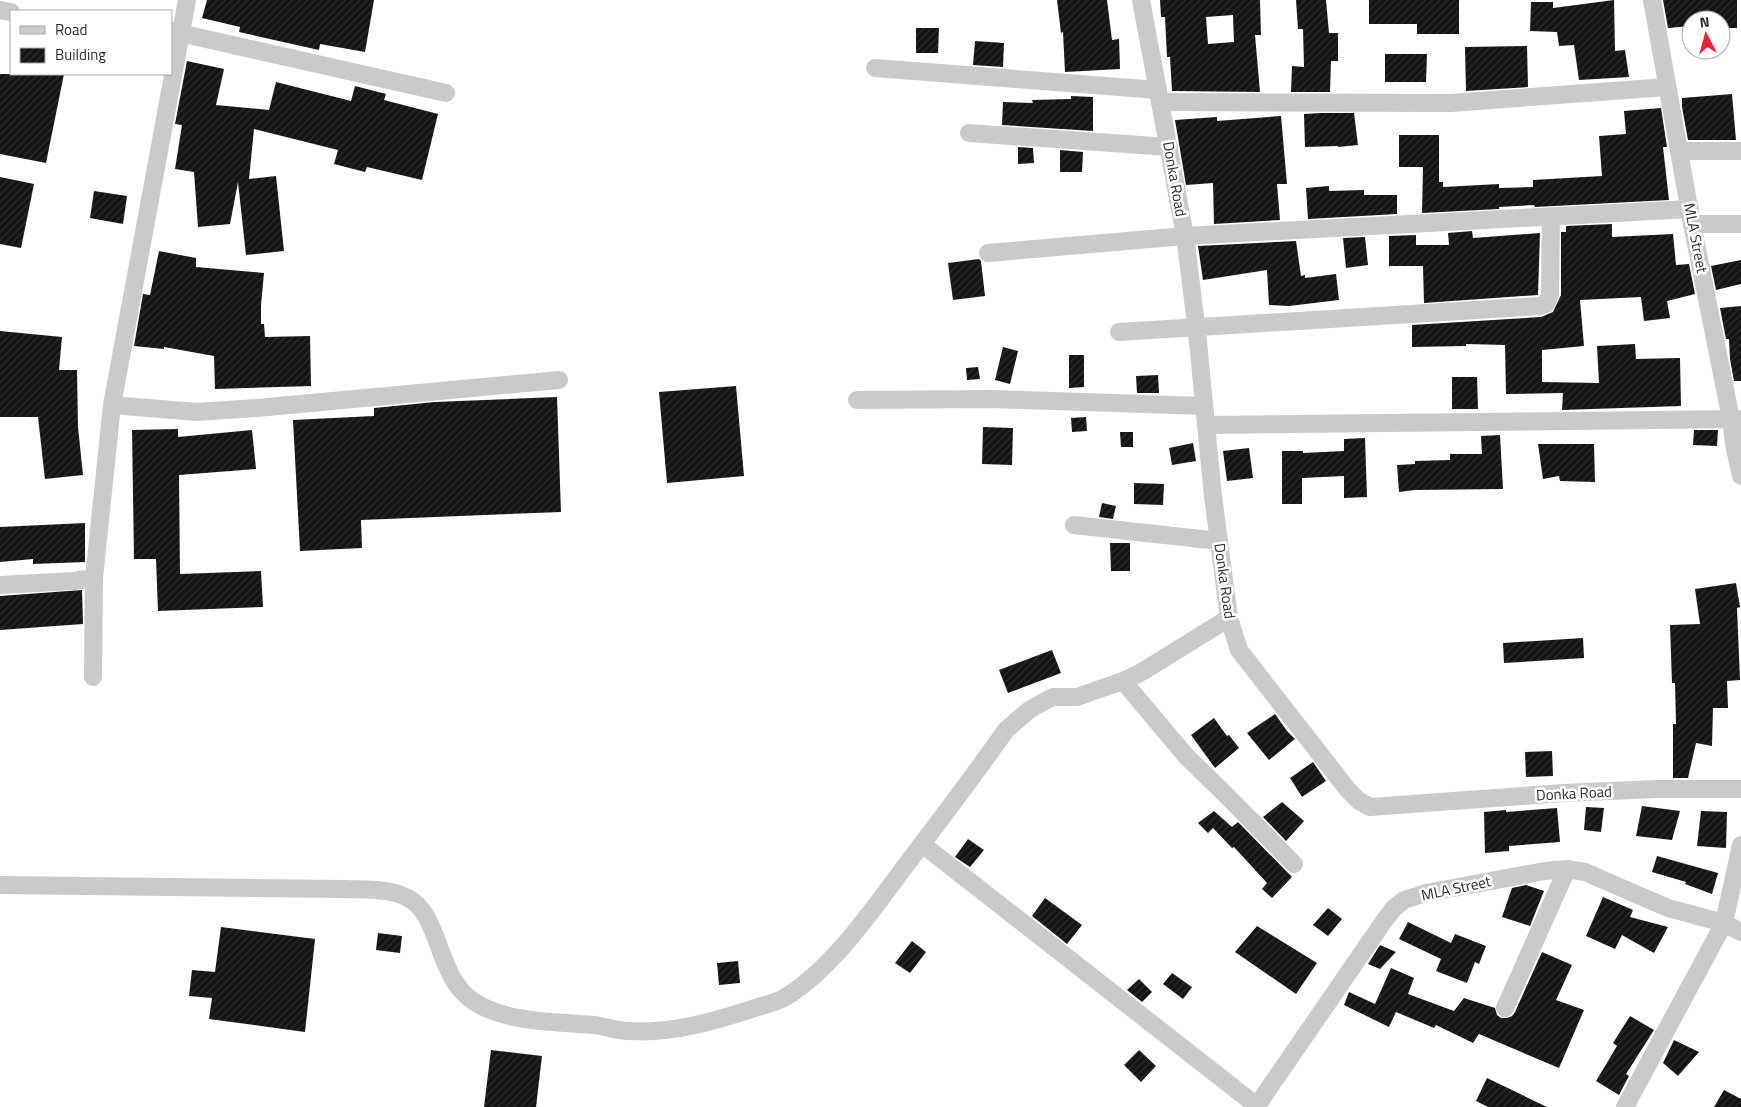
<svg xmlns="http://www.w3.org/2000/svg" width="1741" height="1107" font-family="'Titillium Web',sans-serif">
	<style>
		.building { fill: url(#building-hatch); fill-rule: evenodd }
		.lines { fill: none; stroke-linecap: round; stroke-linejoin: round }
		.minor { stroke: #cacaca; stroke-width: 18 }
		.labels { text-anchor: middle; dominant-baseline: central; stroke-width: 5; stroke-linejoin: round; paint-order: stroke }
		.street-label { font-size: 15px; fill: #2d2d2d; stroke: #fff }
	</style>
	<defs>
		<pattern id="building-hatch" width="6" height="6" patternUnits="userSpaceOnUse" patternTransform="scale(1.25)"><rect width="6" height="6" fill="#141414"/><path d="M-1 1l2-2M0 6l6-6M5 7l2-2" fill="none" stroke="#2e2e2e"/></pattern>
	</defs>
	<rect width="100%" height="100%" fill="#fff"/>
	<!-- building -->
	<g class="building">
		<polygon points="207,0 374,0 365,52 320,44 319,50 239,32 240,27 202,18"/>
		<polygon points="1057,0 1107,0 1112,40 1119,39 1120,69 1065,72 1063,32 1061,33"/>
		<path d="M 1160,0 L 1260,0 L 1261,35 L 1255,35 L 1260,92 L 1172,91 L 1170,57 L 1167,57 L 1165,17 L 1161,17 ZM 1233,15 L 1234,42 L 1208,44 L 1206,17 Z"/>
		<polygon points="1296,0 1326,0 1329,33 1338,33 1338,61 1331,61 1330,92 1291,92 1292,66 1304,67 1303,29 1298,29"/>
		<polygon points="1369,0 1459,0 1459,34 1417,34 1417,24 1369,24"/>
		<polygon points="1614,0 1615,51 1625,50 1629,77 1579,80 1574,45 1559,46 1557,32 1530,31 1531,2 1553,2 1553,8"/>
		<polygon points="1663,0 1737,0 1737,28 1721,28 1721,20 1691,20 1691,26 1668,28"/>
		<polygon points="916,28 939,28 938,53 916,53"/>
		<polygon points="975,41 1004,43 1003,67 973,65"/>
		<polygon points="1527,46 1528,87 1466,91 1465,47"/>
		<polygon points="1385,54 1427,54 1426,82 1385,82"/>
		<polygon points="187,61 224,69 216,105 269,110 276,82 351,101 355,86 386,94 384,100 438,114 422,180 367,167 365,172 334,164 338,150 254,129 249,179 276,176 284,251 246,255 238,182 230,224 198,227 194,172 175,169 182,125 175,124"/>
		<polygon points="0,74 64,74 46,163 0,154"/>
		<polygon points="1732,94 1736,140 1688,140 1682,107 1682,98"/>
		<polygon points="1071,96 1093,97 1093,131 1002,125 1003,102 1033,103 1032,100 1071,99"/>
		<polygon points="1661,108 1667,147 1663,147 1669,200 1535,207 1534,205 1499,207 1499,209 1422,213 1423,167 1399,167 1399,135 1439,135 1439,182 1443,182 1443,187 1499,184 1499,188 1533,187 1533,180 1602,176 1599,136 1626,134 1624,111"/>
		<polygon points="1321,113 1354,113 1358,145 1338,147 1338,146 1305,147 1304,114"/>
		<polygon points="1281,116 1287,184 1277,184 1280,220 1214,224 1213,183 1186,185 1175,120 1217,117 1217,121"/>
		<polygon points="1018,147 1033,148 1034,163 1018,164"/>
		<polygon points="1060,150 1083,152 1082,172 1060,172"/>
		<polygon points="0,177 34,184 21,248 0,244"/>
		<polygon points="1329,186 1329,191 1364,190 1364,195 1397,195 1397,214 1308,219 1306,188"/>
		<polygon points="94,191 127,196 123,224 90,218"/>
		<polygon points="1612,224 1612,237 1673,234 1676,265 1689,264 1695,294 1667,301 1670,318 1644,321 1641,297 1580,300 1584,346 1542,350 1542,382 1599,383 1597,346 1635,344 1636,359 1680,358 1681,406 1562,410 1563,393 1506,394 1505,345 1466,344 1466,346 1412,347 1412,325 1541,317 1553,312 1561,295 1561,232 1566,232 1566,226"/>
		<polygon points="1472,231 1473,238 1540,233 1538,295 1424,303 1423,266 1389,266 1389,236 1416,235 1416,245 1449,245 1448,233"/>
		<polygon points="1365,237 1368,265 1346,268 1343,238"/>
		<polygon points="1296,241 1301,276 1305,275 1305,278 1336,274 1339,300 1289,306 1269,305 1267,270 1203,280 1198,246"/>
		<polygon points="159,251 196,258 196,267 264,273 261,305 261,324 264,324 265,337 310,336 311,386 215,389 214,356 164,347 164,349 134,346 143,294 150,295"/>
		<polygon points="979,259 981,261 985,296 953,300 948,263"/>
		<polygon points="1741,260 1741,284 1716,290 1711,266"/>
		<polygon points="1741,306 1741,381 1734,381 1730,359 1729,339 1726,339 1720,308"/>
		<polygon points="0,331 62,337 59,370 77,370 78,427 83,475 45,479 38,417 0,417"/>
		<polygon points="1003,347 1018,351 1010,384 995,380"/>
		<polygon points="1069,355 1084,355 1084,387 1069,388"/>
		<polygon points="978,367 980,379 967,380 966,368"/>
		<polygon points="1158,375 1159,393 1137,393 1136,376"/>
		<polygon points="1452,377 1477,377 1478,409 1452,409"/>
		<polygon points="736,386 744,476 667,483 659,392"/>
		<polygon points="557,397 561,512 361,520 362,548 300,551 293,420 374,416 374,408 435,402"/>
		<polygon points="1086,417 1087,431 1072,432 1071,418"/>
		<polygon points="983,427 1013,428 1012,465 982,464"/>
		<polygon points="178,429 178,437 252,430 256,469 179,475 180,574 261,571 263,607 158,611 156,559 134,559 132,430"/>
		<polygon points="1694,430 1718,430 1717,446 1693,445"/>
		<polygon points="1120,432 1133,432 1133,447 1121,447"/>
		<polygon points="1500,435 1503,489 1414,490 1399,492 1397,465 1415,464 1415,461 1450,460 1450,454 1482,454 1481,436"/>
		<polygon points="1365,438 1367,497 1344,498 1344,476 1302,478 1302,504 1282,504 1282,451 1303,451 1303,453 1344,451 1344,439"/>
		<polygon points="1193,443 1196,461 1172,465 1169,448"/>
		<polygon points="1538,444 1594,444 1595,482 1560,481 1559,476 1543,479"/>
		<polygon points="1249,448 1253,478 1227,481 1223,451"/>
		<polygon points="1134,483 1164,484 1163,505 1134,504"/>
		<polygon points="1102,503 1116,506 1113,519 1099,517"/>
		<polygon points="85,523 85,562 33,564 33,559 0,562 0,527"/>
		<polygon points="1110,543 1130,543 1130,571 1111,571"/>
		<polygon points="1736,583 1740,607 1737,608 1740,680 1727,681 1728,708 1713,708 1712,746 1696,743 1688,778 1673,778 1673,724 1676,724 1675,683 1672,683 1670,625 1700,624 1695,589"/>
		<polygon points="82,590 83,624 0,630 0,596"/>
		<polygon points="1583,638 1584,658 1504,663 1503,643"/>
		<polygon points="1052,650 1061,673 1008,693 999,670"/>
		<polygon points="1275,714 1287,731 1295,739 1269,760 1247,733"/>
		<polygon points="1214,718 1227,736 1229,735 1239,748 1215,768 1191,735"/>
		<polygon points="1552,751 1553,776 1526,777 1525,752"/>
		<polygon points="1313,762 1326,781 1302,797 1290,778"/>
		<polygon points="1282,802 1304,821 1286,841 1263,817"/>
		<polygon points="1642,806 1680,811 1672,840 1636,836"/>
		<polygon points="1586,807 1604,808 1601,832 1584,830"/>
		<polygon points="1557,808 1560,842 1509,846 1509,851 1485,853 1484,812 1506,810 1506,812"/>
		<polygon points="1214,811 1232,827 1238,822 1292,877 1272,898 1262,889 1267,883 1234,847 1232,848 1213,828 1208,833 1198,823"/>
		<polygon points="1701,811 1727,812 1726,848 1697,846"/>
		<polygon points="968,839 984,850 970,867 955,857"/>
		<polygon points="1657,856 1718,873 1712,894 1685,884 1686,882 1652,872"/>
		<polygon points="1526,885 1544,891 1530,926 1502,917 1512,888"/>
		<polygon points="1603,897 1633,910 1630,917 1668,927 1654,953 1622,935 1615,949 1586,936"/>
		<polygon points="1045,898 1082,925 1067,944 1032,916"/>
		<polygon points="1328,908 1342,919 1328,936 1313,925"/>
		<polygon points="1408,922 1451,943 1455,934 1486,946 1479,964 1475,962 1467,983 1436,971 1441,959 1399,939"/>
		<polygon points="1257,926 1317,963 1296,994 1235,952"/>
		<polygon points="221,927 315,939 305,1032 209,1019 212,998 189,996 192,970 215,972"/>
		<polygon points="378,933 402,936 400,953 376,950"/>
		<polygon points="912,941 926,952 910,973 895,963"/>
		<polygon points="1380,945 1396,952 1380,969 1368,964"/>
		<polygon points="1542,952 1572,965 1556,1000 1584,1010 1559,1068 1479,1034 1473,1043 1436,1025 1434,1028 1396,1012 1389,1027 1344,1005 1349,992 1375,1004 1391,968 1414,978 1408,994 1454,1011 1464,998 1495,1008 1497,1015 1501,1018 1507,1018 1512,1016 1515,1012"/>
		<polygon points="738,961 740,983 719,985 717,963"/>
		<polygon points="1172,973 1192,987 1183,999 1163,984"/>
		<polygon points="1139,979 1152,992 1142,1002 1127,990"/>
		<polygon points="1630,1016 1654,1030 1626,1074 1629,1076 1619,1095 1596,1081 1617,1046 1613,1043"/>
		<polygon points="1674,1040 1699,1052 1678,1076 1663,1063"/>
		<polygon points="491,1050 542,1056 536,1107 484,1107"/>
		<polygon points="1139,1050 1156,1066 1141,1082 1124,1065"/>
		<polygon points="1487,1078 1547,1107 1488,1107 1476,1101"/>
		<polygon points="1724,1090 1741,1099 1741,1107 1714,1107"/>
	</g>
	<g class="lines">
		<!-- minor -->
		<g class="minor">
			<polyline points="1141,0 1185,236 1197,332 1213,496 1229,618 1239,650 1348,790 1359,801 1370,807 1564,793 1656,789 1741,789"/>
			<polyline points="1652,0 1692,224 1731,419 1734,444 1741,476"/>
			<polyline points="0,10 11,12"/>
			<polyline points="171,31 446,93"/>
			<polyline points="875,68 1158,90"/>
			<polyline points="1160,102 1451,103 1667,87"/>
			<polyline points="969,133 1169,147"/>
			<polyline points="1679,151 1741,151"/>
			<polyline points="1692,224 1741,224"/>
			<polyline points="988,253 1185,236 1690,209"/>
			<polyline points="1119,332 1540,306 1546,304 1550,295 1551,217"/>
			<polyline points="857,400 991,399 1204,406"/>
			<polyline points="112,405 197,412 257,408 559,380"/>
			<polyline points="1206,425 1741,419"/>
			<polyline points="1074,525 1219,541"/>
			<polyline points="0,585 73,581 94,578 112,405 187,0"/>
			<polyline points="93,677 94,578"/>
			<polyline points="1123,681 1186,756 1224,793 1294,864"/>
			<polyline points="922,844 1257,1106"/>
			<path d="M 0,885 L 344,889 C 365,890 390,888 408,898 C 441,915 436,976 473,1001 C 505,1023 558,1022 595,1025 C 606,1027 617,1031 629,1031 C 672,1034 715,1021 755,1008 C 764,1005 775,1003 784,998 C 831,970 871,912 903,869 C 938,823 973,777 1006,730 L 1029,710 L 1047,700 L 1053,697 L 1077,697 L 1123,681 L 1140,673 L 1229,618"/>
			<polyline points="1505,1008 1567,869"/>
			<polyline points="1256,1107 1384,921 1394,908 1404,900 1426,893 1545,871 1567,869 1585,872 1668,908 1724,923 1741,845"/>
			<polyline points="1625,1107 1724,923 1741,932"/>
		</g>
	</g>
	<g class="labels">
		<!-- street labels -->
		<g class="street-label">
			<text transform="translate(1175 179) rotate(80)">Donka Road</text>
			<text transform="translate(1696 238) rotate(79)">MLA Street</text>
			<text transform="translate(1225 581) rotate(82)">Donka Road</text>
			<text transform="translate(1574 793) rotate(-3)">Donka Road</text>
			<text transform="translate(1456 888) rotate(-12)">MLA Street</text>
		</g>
	</g>
	<!-- legend -->
	<rect x="10" y="10" width="162" height="65" fill="#ffffff" stroke="#ababab"/>
	<rect x="20" y="26" width="25" height="8" fill="#cacaca" stroke="#ababab"/>
	<text x="55" y="35" font-size="15" fill="#2d2d2d">Road</text>
	<rect x="20" y="48" width="25" height="15" fill="url(#building-hatch)" stroke="#ababab"/>
	<text x="55" y="60" font-size="15" fill="#2d2d2d">Building</text>
	<!-- north arrow -->
	<g transform="translate(1706 35) rotate(354)"><circle r="24" fill="#ffffff" stroke="#ababab"/>
	<path d="M0-4L9 19L0 12L-9 19Z" fill="#f51d2f"/>
	<text y="-8" font-size="14" font-weight="bold" text-anchor="middle" fill="#2d2d2d">N</text>
	</g>
</svg>
